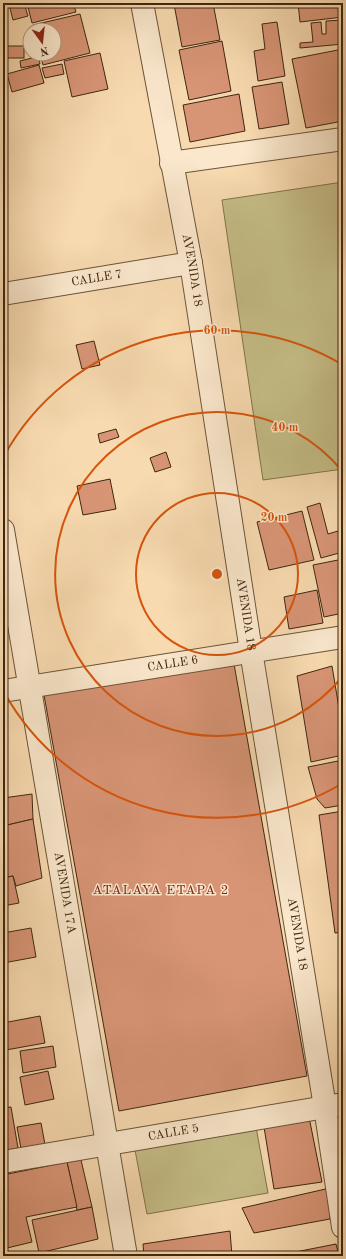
<svg xmlns="http://www.w3.org/2000/svg" width="346" height="1259" font-family="'Old Standard TT',serif">
	<style>
		.green { fill: #c5bd86; stroke: #82724c }
		.building { fill: #d89576; stroke: #3e2611 }
		.lines { fill: none; stroke-linecap: round; stroke-linejoin: round }
		.street-casing { stroke: #6c5339; stroke-width: 24 }
		.street { stroke: #fae7cc; stroke-width: 22 }
		.ring { fill: none; stroke: #d7540c; stroke-width: 2 }
		.labels { text-anchor: middle; dominant-baseline: central; stroke-width: 3; stroke-linejoin: round; paint-order: stroke }
		.street-label { font-size: 12px; fill: #3e2611; stroke: #fae7cc }
		.neighbourhood-label { font-size: 13px; letter-spacing: 1px; fill: #7a1f14; stroke: #fae7cc }
		.centre { fill: #d7540c; stroke: #fae7cc; stroke-width: 2 }
		.ring-label { font-size: 12px; text-anchor: middle; font-weight: bold; fill: #d7540c; stroke: #fae7cc; stroke-width: 3; stroke-linejoin: round; paint-order: stroke }
	</style>
	<rect width="100%" height="100%" fill="#f8dab0"/>
	<filter id="stains"><feTurbulence type="fractalNoise" baseFrequency=".005" numOctaves="4"/><feColorMatrix values="0 0 0 0 .2 0 0 0 0 .09 0 0 0 0 .02 0 0 0 .5 -.17"/></filter>
	<radialGradient id="worn" r=".72"><stop offset=".6" stop-color="#630" stop-opacity="0"/><stop offset="1" stop-color="#630" stop-opacity=".3"/></radialGradient>
	<!-- green -->
	<g class="green">
		<polygon points="343,182 343,469 263,480 222,200"/>
		<polygon points="256,1127 268,1193 147,1214 135,1150"/>
	</g>
	<!-- building -->
	<g class="building">
		<polygon points="24,3 28,16 13,20 9,4"/>
		<polygon points="27,3 73,3 76,12 32,23"/>
		<polygon points="213,3 220,40 182,47 174,4"/>
		<polygon points="298,3 343,3 343,17 300,22"/>
		<polygon points="80,14 90,53 43,65 40,54 54,54 54,30 34,30 33,25"/>
		<polygon points="343,20 343,44 300,48 300,43 313,42 311,23 321,22 322,34 326,34 326,21"/>
		<polygon points="277,22 285,76 258,81 254,51 265,49 262,24"/>
		<polygon points="222,41 231,91 189,100 179,50"/>
		<rect x="3" y="46" width="21" height="12"/>
		<polygon points="343,49 343,121 306,128 292,59"/>
		<polygon points="100,53 108,89 72,97 64,61"/>
		<polygon points="31,54 38,54 40,64 21,68 20,61 32,58"/>
		<polygon points="62,64 64,74 45,78 42,68"/>
		<polygon points="39,65 44,83 12,92 7,74"/>
		<polygon points="282,82 289,124 259,129 252,87"/>
		<polygon points="239,94 245,131 190,142 183,105"/>
		<polygon points="94,341 100,365 82,369 76,345"/>
		<polygon points="116,429 119,437 100,443 98,434"/>
		<polygon points="166,452 171,467 155,472 150,458"/>
		<polygon points="110,479 116,509 83,515 77,486"/>
		<polygon points="320,503 328,534 338,531 343,550 343,552 321,558 307,507"/>
		<polygon points="302,511 314,560 269,570 257,522"/>
		<polygon points="343,559 343,613 324,617 313,565"/>
		<polygon points="317,590 323,623 289,629 284,597"/>
		<polygon points="234,664 307,1076 119,1111 44,695"/>
		<polygon points="332,666 343,732 343,755 311,762 297,676"/>
		<polygon points="3,733 7,756 3,757"/>
		<polygon points="338,761 343,771 343,805 325,808 317,799 308,767"/>
		<polygon points="32,794 33,819 3,826 3,798"/>
		<polygon points="343,811 343,932 335,933 319,815"/>
		<polygon points="33,819 42,878 16,886 13,876 3,878 3,826"/>
		<polygon points="13,876 19,903 3,906 3,878"/>
		<polygon points="31,928 36,957 3,963 3,933"/>
		<polygon points="40,1016 45,1043 6,1050 3,1023"/>
		<polygon points="53,1046 56,1067 23,1073 20,1051"/>
		<polygon points="48,1071 54,1099 25,1105 20,1077"/>
		<polygon points="11,1107 18,1148 3,1151 3,1108"/>
		<polygon points="309,1117 322,1182 274,1189 264,1127"/>
		<polygon points="41,1123 46,1150 22,1154 17,1127"/>
		<polygon points="81,1160 92,1207 77,1210 67,1162"/>
		<polygon points="67,1162 77,1207 26,1217 32,1242 3,1249 3,1175"/>
		<polygon points="330,1188 330,1219 254,1233 242,1208"/>
		<polygon points="92,1207 98,1239 39,1253 32,1220"/>
		<polygon points="230,1231 232,1256 144,1256 143,1244"/>
		<polygon points="336,1244 339,1256 275,1256"/>
	</g>
	<g class="lines">
		<!-- street casing -->
		<g class="street-casing">
			<g id="street">
				<path id="s1" d="M 142,3 L 191,263 L 251,651 L 325,1107 L 343,1227"/>
				<polyline points="171,163 343,139"/>
				<path id="s2" d="M 3,294 L 191,263"/>
				<path id="s3" d="M 3,530 L 126,1256"/>
				<path id="s4" d="M 3,691 L 343,637"/>
				<path id="s5" d="M 3,1162 L 343,1104"/>
			</g>
		</g>
		<!-- street -->
		<use href="#street" class="street"/>
	</g>
	<!-- distance rings -->
	<g class="ring">
		<circle cx="217" cy="574" r="81"/>
		<path d="M343 676A162 162 0 1 1 343 472"/>
		<path d="M343 783A244 244 0 0 1 4 692M4 456A244 244 0 0 1 343 365"/>
	</g>
	<g class="labels">
		<!-- street labels -->
		<g class="street-label">
			<text stroke="none"><textPath href="#s1" startOffset="272">AVENIDA 18</textPath></text>
			<text stroke="none"><textPath href="#s2" startOffset="95">CALLE 7</textPath></text>
			<text stroke="none"><textPath href="#s1" startOffset="620">AVENIDA 18</textPath></text>
			<text stroke="none"><textPath href="#s4" startOffset="172">CALLE 6</textPath></text>
			<text stroke="none"><textPath href="#s3" startOffset="368">AVENIDA 17A</textPath></text>
			<text stroke="none"><textPath href="#s1" startOffset="944">AVENIDA 18</textPath></text>
			<text stroke="none"><textPath href="#s5" startOffset="173">CALLE 5</textPath></text>
		</g>
		<!-- neighbourhood labels -->
		<g class="neighbourhood-label">
			<text x="161" y="890">ATALAYA ETAPA 2</text>
		</g>
	</g>
	<circle cx="217" cy="574" r="6" class="centre"/>
	<g class="ring-label">
		<text x="217" y="334">60 m</text>
		<text x="285" y="431">40 m</text>
		<text x="274" y="521">20 m</text>
	</g>
	<!-- margin -->
	<rect width="346" height="1259" fill="none" stroke="#f8dab0" stroke-width="16"/>
	<rect x="4" y="4" width="338" height="1251" fill="none" stroke="#3e2611" stroke-width="2"/>
	<rect x="8" y="8" width="330" height="1243" fill="none" stroke="#3e2611"/>
	<!-- north arrow -->
	<g transform="translate(42 42) rotate(165)"><circle r="19" fill="#fae7cc" stroke="#af9a81"/>
	<path d="M0-3L7 15L0 10L-7 15Z" fill="#8f2418"/>
	<text y="-6" font-size="11" font-weight="bold" text-anchor="middle" fill="#3e2611">N</text>
	</g>
	<rect width="100%" height="100%" filter="url(#stains)"/>
	<rect width="100%" height="100%" fill="url(#worn)"/>
</svg>
